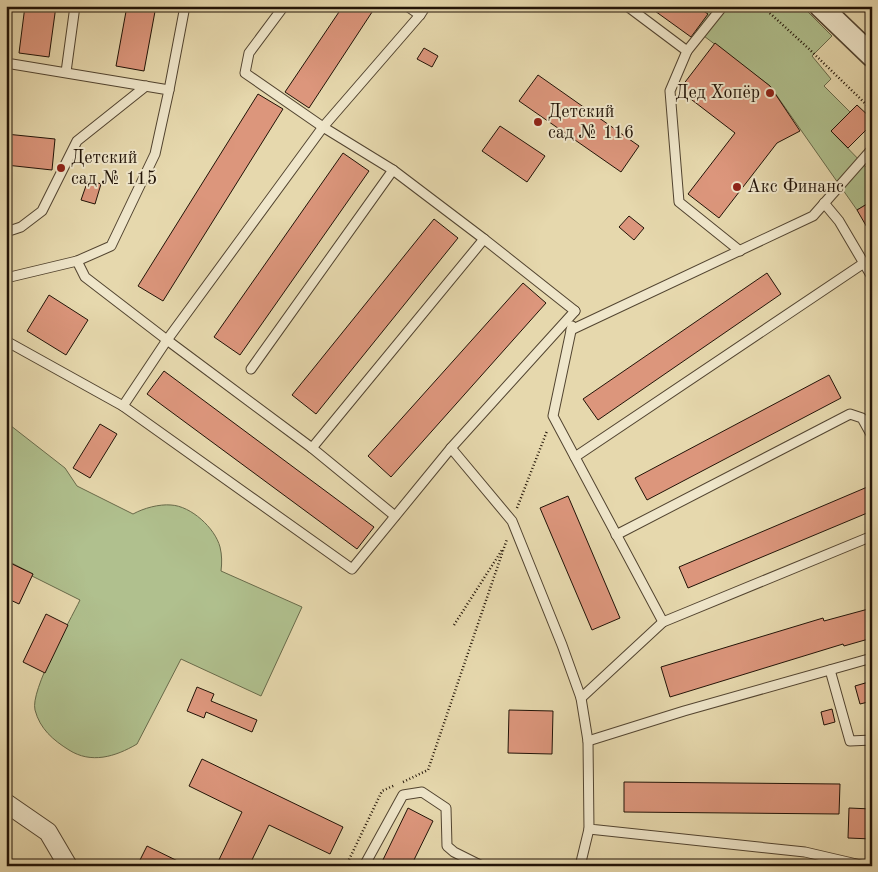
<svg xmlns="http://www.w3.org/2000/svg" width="878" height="872" font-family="'Old Standard TT',serif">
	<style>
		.green { fill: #b0c08e; stroke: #686a4a }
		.building { fill: #dc967c; stroke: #211307 }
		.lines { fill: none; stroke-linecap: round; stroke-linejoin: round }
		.service-casing { stroke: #524430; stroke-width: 11 }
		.minor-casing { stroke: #524430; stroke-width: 20 }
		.tertiary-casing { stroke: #524430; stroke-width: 24 }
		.path { stroke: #211307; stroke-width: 2.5; stroke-dasharray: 1 2.5; stroke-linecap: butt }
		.service { stroke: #efe6ca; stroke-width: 9 }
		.minor { stroke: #efe6ca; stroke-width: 18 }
		.tertiary { stroke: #efe6ca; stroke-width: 21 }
		.poi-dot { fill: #8f2418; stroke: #efe6ca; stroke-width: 2 }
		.labels { text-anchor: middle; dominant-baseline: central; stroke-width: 4; stroke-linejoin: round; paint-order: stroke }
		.poi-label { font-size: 18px; fill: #211307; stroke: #efe6ca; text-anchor: start }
	</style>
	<rect width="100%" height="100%" fill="#e6d8ad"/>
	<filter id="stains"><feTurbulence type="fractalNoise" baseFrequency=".004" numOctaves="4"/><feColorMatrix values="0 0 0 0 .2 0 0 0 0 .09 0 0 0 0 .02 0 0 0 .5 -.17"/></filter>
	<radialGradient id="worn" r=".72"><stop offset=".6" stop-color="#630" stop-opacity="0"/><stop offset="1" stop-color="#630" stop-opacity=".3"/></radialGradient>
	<!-- green -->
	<g class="green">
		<polygon points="696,6 802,6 832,36 812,56 831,79 824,86 850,112 831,131 867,168 872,165 872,201 857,210 770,86 696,30 707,14"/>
		<path d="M 6,422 L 65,468 L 77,486 L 133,514 C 144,508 159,504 171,505 C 191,506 215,528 220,547 C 222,555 222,563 221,571 L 302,607 L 261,696 L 181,659 L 137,744 C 115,757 91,764 69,750 C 53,740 40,729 35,710 C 30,690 70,621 80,600 L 32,576 L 33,574 L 6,560 Z"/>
	</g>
	<!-- building -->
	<g class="building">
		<polygon points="25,6 56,6 49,57 19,53"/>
		<polygon points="127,6 156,6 144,71 116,66"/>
		<polygon points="343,6 376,6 309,108 285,92"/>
		<polygon points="648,6 696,6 708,14 691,37"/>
		<polygon points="715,43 770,86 800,131 777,143 719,218 688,194 735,133 679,90"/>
		<polygon points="424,48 438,56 432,67 417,59"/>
		<polygon points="538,75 639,146 621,172 519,101"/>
		<polygon points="258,94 283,109 163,301 138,286"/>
		<polygon points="857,105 872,119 872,124 848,148 831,131"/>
		<polygon points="500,126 545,156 527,182 482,151"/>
		<polygon points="6,134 55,139 52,170 6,165"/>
		<polygon points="343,153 369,171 240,355 214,337"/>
		<polygon points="88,180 101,184 95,204 81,200"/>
		<polygon points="872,201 872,236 857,210"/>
		<polygon points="629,216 644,228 634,240 619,227"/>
		<polygon points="434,219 458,238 316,414 292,395"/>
		<polygon points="767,273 781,294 598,420 583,399"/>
		<polygon points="523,283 546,303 391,477 368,456"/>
		<polygon points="49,295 88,320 66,355 27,331"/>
		<polygon points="164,371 374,527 357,549 147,394"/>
		<polygon points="829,375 841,398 647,500 635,478"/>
		<polygon points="100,424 117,434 90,478 73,468"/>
		<polygon points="872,485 872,511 688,588 679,567"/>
		<polygon points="568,496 620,618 592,630 540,508"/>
		<polygon points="6,561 33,574 19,604 6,598"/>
		<polygon points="872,608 872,638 844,646 843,644 670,697 661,667 823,618 824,621"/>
		<polygon points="46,614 68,625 45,673 23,662"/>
		<polygon points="872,681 872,701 860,704 855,686"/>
		<polygon points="197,687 214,694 211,701 257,720 252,732 206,712 204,718 187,711"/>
		<polygon points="832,709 835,722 824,725 821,712"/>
		<polygon points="509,710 553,711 552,754 508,753"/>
		<polygon points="202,759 343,827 330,854 269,825 249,866 216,866 242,812 189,786"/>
		<polygon points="624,782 840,784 839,814 624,812"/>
		<polygon points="408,808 433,821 411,866 380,866"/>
		<polygon points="849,808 872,809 872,839 848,838"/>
		<polygon points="147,846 188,866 137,866"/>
	</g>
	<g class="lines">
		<!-- service casing -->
		<g class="service-casing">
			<g id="service">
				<polyline points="284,6 249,53 245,73 323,127 420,15"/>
				<polyline points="407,6 420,15 426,6"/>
				<polyline points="627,6 687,51 670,91 679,202 740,251"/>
				<polyline points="687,51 723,6"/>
				<polyline points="6,63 169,90 155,154 111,246 77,261 6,278"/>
				<polyline points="66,72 75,6"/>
				<polyline points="169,90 185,6"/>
				<polyline points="824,203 839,221 872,277"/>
				<polyline points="6,232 21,227 42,211 77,141 146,86"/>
				<polyline points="77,261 85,277 167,340 323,127 393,170"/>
				<polyline points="575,311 451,448 512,521 562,645 581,698 588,741 589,829 805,852 865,866"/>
				<polyline points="572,326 553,416 663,622"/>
				<polyline points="571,330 813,216 872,149"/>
				<polyline points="6,341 123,406"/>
				<polyline points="251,369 393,170 484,239"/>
				<polyline points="312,448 395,516"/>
				<polyline points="451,448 352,569 123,406 167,340 312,448 484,239 575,311"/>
				<polyline points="575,457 864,263"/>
				<polyline points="616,535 850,414 862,418 872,436"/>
				<polyline points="830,670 850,741 872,740"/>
				<polyline points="581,698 663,622 872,536"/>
				<polyline points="588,741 684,711 872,658"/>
				<polyline points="364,866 403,795 422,792 446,808 447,846 454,852 482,866"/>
				<polyline points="580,866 589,829"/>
			</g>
		</g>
		<!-- minor casing -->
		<g class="minor-casing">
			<polyline id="minor" points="6,803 48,832 68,866"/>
		</g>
		<!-- tertiary casing -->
		<g class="tertiary-casing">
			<polyline id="tertiary" points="820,6 872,56"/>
		</g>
		<!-- path -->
		<g class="path">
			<polyline points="762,6 808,48 872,110"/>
			<polyline points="517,508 547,431"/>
			<polyline points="454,625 502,550"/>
			<polyline points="403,782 428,770 507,539"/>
			<polyline points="346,866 382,791 395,785"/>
		</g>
		<!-- service -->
		<use href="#service" class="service"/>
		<!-- minor -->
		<use href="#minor" class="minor"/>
		<!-- tertiary -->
		<use href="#tertiary" class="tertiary"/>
	</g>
	<!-- markers -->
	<g class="poi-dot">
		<circle cx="770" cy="93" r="5"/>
		<circle cx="538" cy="122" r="5"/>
		<circle cx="61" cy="168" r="5"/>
		<circle cx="737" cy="187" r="5"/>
	</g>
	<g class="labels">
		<!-- poi labels -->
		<g class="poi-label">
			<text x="760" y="93" text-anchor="end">Дед Хопёр</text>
			<text x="548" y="112">Детский<tspan x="548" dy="21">сад № 116</tspan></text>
			<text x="71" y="158">Детский<tspan x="71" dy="21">сад № 115</tspan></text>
			<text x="747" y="187">Акс Финанс</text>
		</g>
	</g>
	<!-- margin -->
	<rect width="878" height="872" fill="none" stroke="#e6d8ad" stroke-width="25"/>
	<rect x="8" y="8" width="863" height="857" fill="none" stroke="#211307" stroke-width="2.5"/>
	<rect x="12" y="12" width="853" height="847" fill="none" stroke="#211307"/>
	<rect width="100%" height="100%" filter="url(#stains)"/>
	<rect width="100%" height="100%" fill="url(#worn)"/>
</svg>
